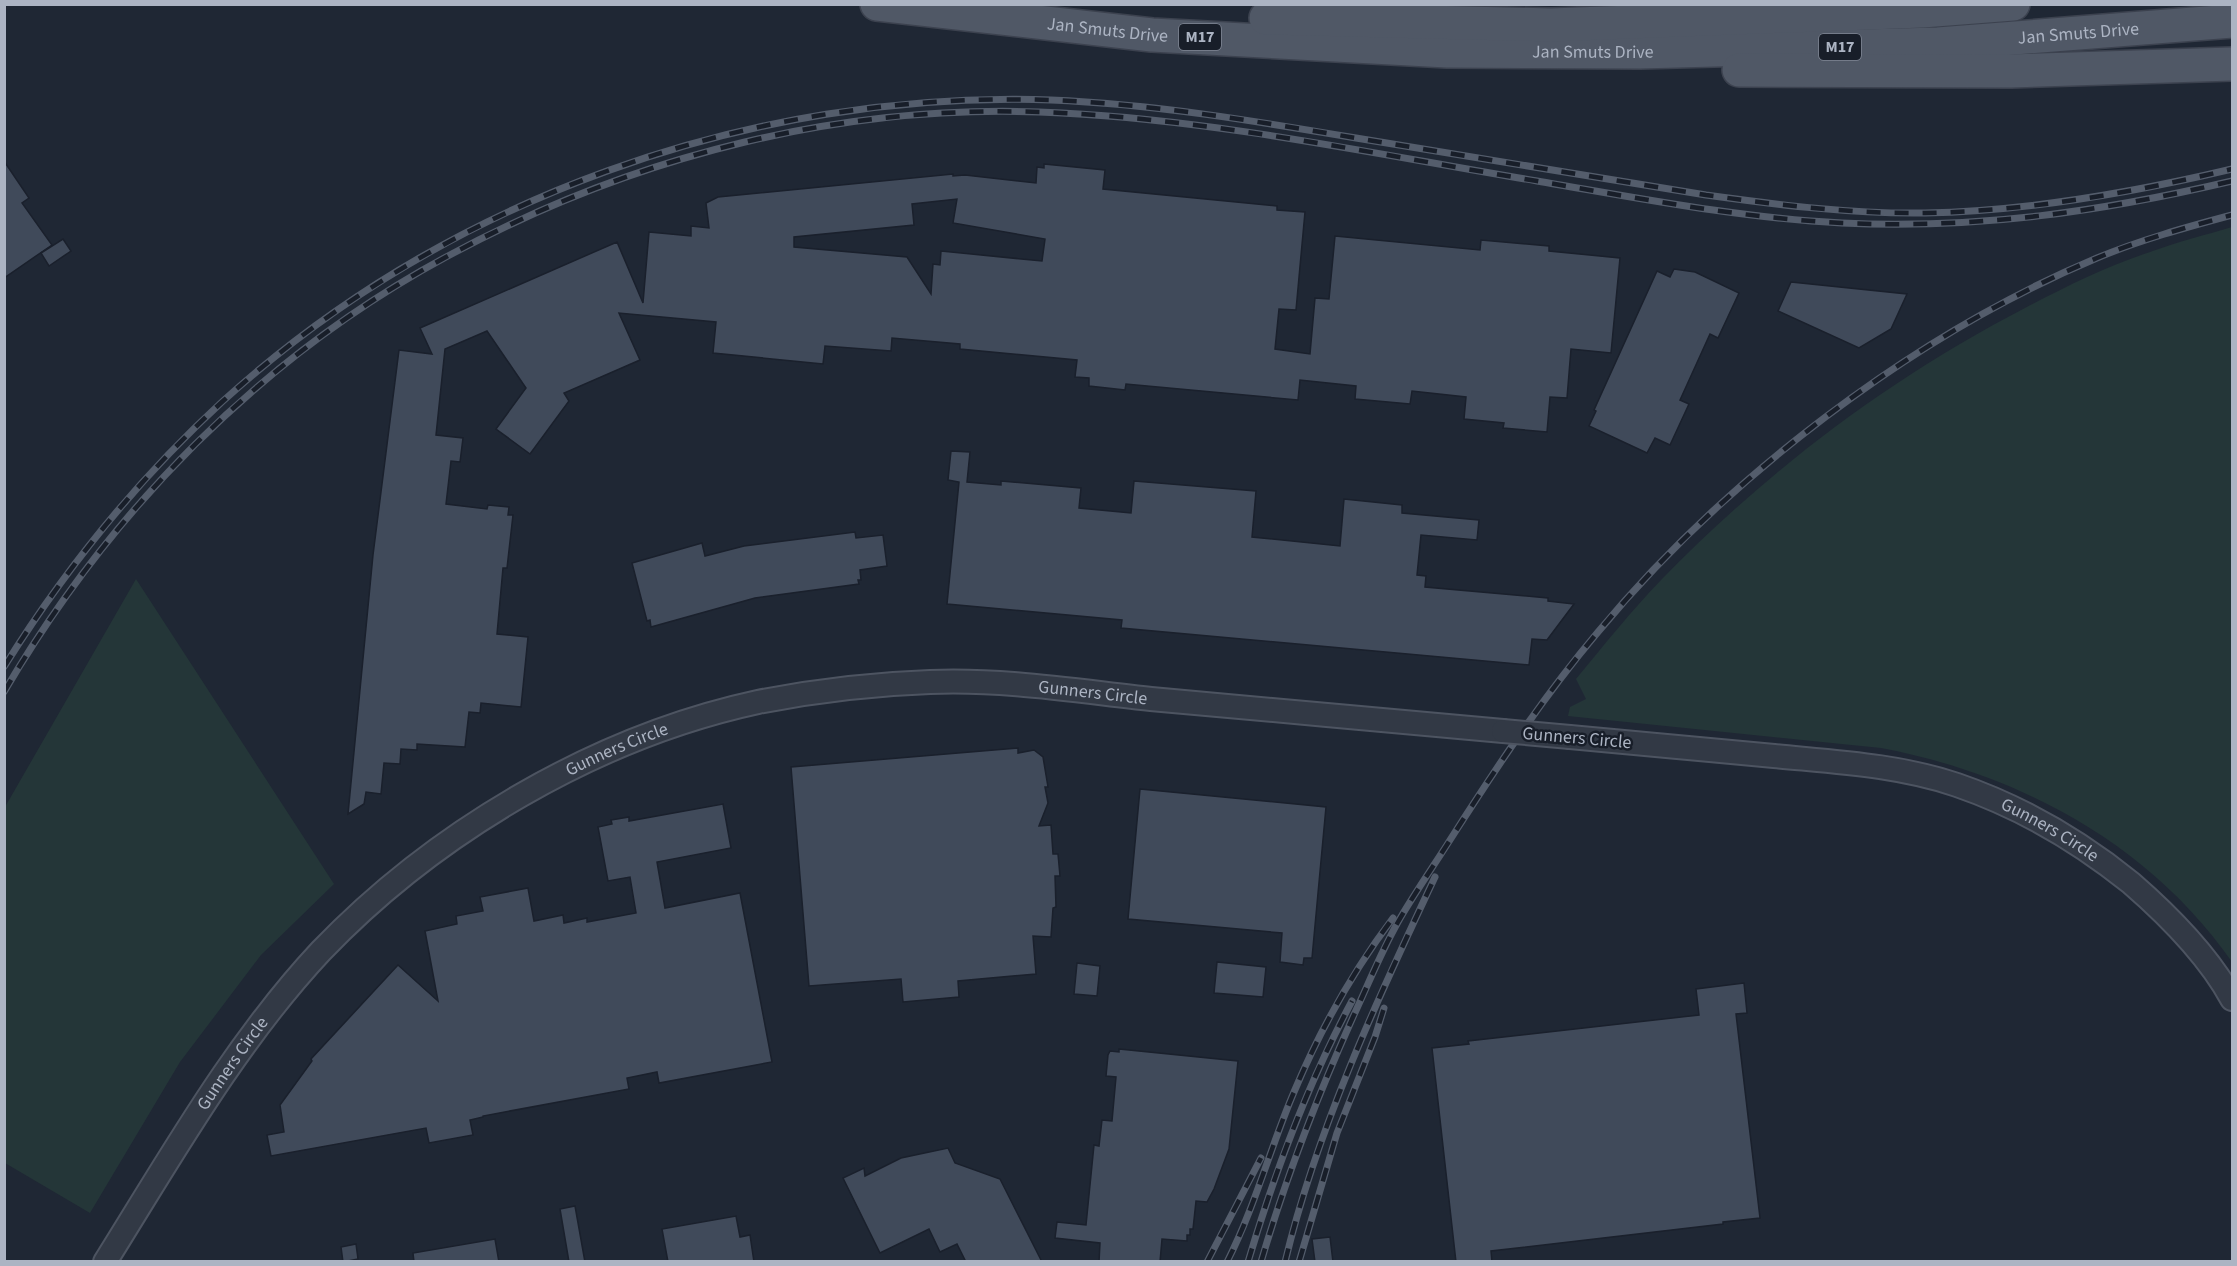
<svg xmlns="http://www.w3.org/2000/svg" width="2237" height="1266" font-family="'Source Sans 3',sans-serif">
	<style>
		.green { fill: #243638 }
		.building { fill: #404a5a; stroke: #1a202c; stroke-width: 1.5; fill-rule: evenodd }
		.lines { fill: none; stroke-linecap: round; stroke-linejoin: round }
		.minor-casing { stroke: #4d5461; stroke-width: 26 }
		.primary-casing { stroke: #3c424f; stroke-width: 36 }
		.minor { stroke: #323945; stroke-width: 22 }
		.primary { stroke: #505866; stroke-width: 33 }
		.rail-casing { stroke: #545d6c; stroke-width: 7 }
		.rail { stroke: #181e29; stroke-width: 4.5; stroke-dasharray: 14; stroke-linecap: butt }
		.minor-bridge-casing { stroke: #4d5461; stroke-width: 26; stroke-linecap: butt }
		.minor-bridge { stroke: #323945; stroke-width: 22 }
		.labels { text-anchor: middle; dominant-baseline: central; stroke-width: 5; stroke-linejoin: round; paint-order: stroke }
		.shield { fill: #181e29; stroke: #808795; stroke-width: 1.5 }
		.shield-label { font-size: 16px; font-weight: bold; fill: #acb4c3 }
		.street-label { font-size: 18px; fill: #acb4c3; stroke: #181e29 }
	</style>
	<rect width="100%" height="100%" fill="#1f2734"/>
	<!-- green -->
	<g class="green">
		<path d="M 2232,227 L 2232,962 C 2150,844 2019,774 1881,748 L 1568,716 L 1570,707 L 1586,699 L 1576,679 C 1604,645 1632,610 1662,579 C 1768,470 1890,378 2025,308 C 2065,287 2107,266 2150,252 C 2177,242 2205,235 2232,227 Z"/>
		<polygon points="136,579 334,884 261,955 180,1062 90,1213 5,1163 5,807"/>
	</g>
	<!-- building -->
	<g class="building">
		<polygon points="4,161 29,198 22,203 52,245 4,278"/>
		<path d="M 1044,164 L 1105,170 L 1103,189 L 1277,206 L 1277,210 L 1305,212 L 1296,310 L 1279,309 L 1275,349 L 1310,354 L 1315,298 L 1329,299 L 1335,236 L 1480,250 L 1481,240 L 1549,246 L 1549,251 L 1620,258 L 1611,353 L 1571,349 L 1567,398 L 1550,397 L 1547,432 L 1503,428 L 1504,423 L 1464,419 L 1466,397 L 1412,391 L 1410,404 L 1355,399 L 1356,386 L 1300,380 L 1298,400 L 1126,384 L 1125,390 L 1089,386 L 1089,378 L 1075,377 L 1077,360 L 960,349 L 960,344 L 892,338 L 891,351 L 825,346 L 823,364 L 713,353 L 716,322 L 619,313 L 640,360 L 564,393 L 569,401 L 530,454 L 496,429 L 526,388 L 487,331 L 445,349 L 436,435 L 463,438 L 460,462 L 451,461 L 446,504 L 487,509 L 488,505 L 509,507 L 508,515 L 513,515 L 507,568 L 503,568 L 497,634 L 528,637 L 521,707 L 481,703 L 480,713 L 469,712 L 465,747 L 417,744 L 417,750 L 401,749 L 400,764 L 384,763 L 381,794 L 366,792 L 364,804 L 348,814 L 373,555 L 399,350 L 432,354 L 420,328 L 617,242 L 643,303 L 649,232 L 691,236 L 691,226 L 709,228 L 706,203 L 718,197 L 953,174 L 953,176 L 965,175 L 1036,183 L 1037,167 L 1044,168 ZM 957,199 L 953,223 L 1045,239 L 1042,261 L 941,251 L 940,265 L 933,264 L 931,294 L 907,257 L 794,247 L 794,237 L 914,225 L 912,204 Z"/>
		<polygon points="63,239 71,251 49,266 41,253"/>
		<polygon points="1674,269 1695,272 1739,293 1718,338 1710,334 1680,400 1689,404 1670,445 1655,438 1647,453 1589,426 1596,411 1594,410 1657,271 1670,277"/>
		<polygon points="1791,282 1907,294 1891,329 1859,348 1778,311"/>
		<polygon points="951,451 970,452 967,482 1001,485 1001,481 1081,488 1079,508 1131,513 1134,481 1256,491 1252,537 1340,546 1344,499 1402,505 1402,513 1479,520 1477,540 1421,535 1417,575 1426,576 1425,587 1548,598 1548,601 1574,604 1547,640 1532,639 1529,665 1121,628 1122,620 947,604 959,482 948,480"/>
		<polygon points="855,532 856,538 883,535 887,566 860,570 861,580 858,580 859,584 755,598 651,627 650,620 647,621 632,563 702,543 705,556 744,546"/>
		<polygon points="1018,748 1018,753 1034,750 1043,757 1048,787 1045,787 1048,803 1039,826 1051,825 1053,854 1058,854 1060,876 1055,876 1056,907 1053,908 1051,937 1033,936 1036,974 958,981 959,997 903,1002 901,979 809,986 791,767"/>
		<polygon points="1140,789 1326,807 1312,958 1304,958 1303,965 1280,962 1282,933 1128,919"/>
		<polygon points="723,804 731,848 657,862 665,908 740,893 772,1062 659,1083 657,1072 627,1078 629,1089 483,1116 483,1117 470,1120 473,1135 429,1143 426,1128 271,1156 267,1135 284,1132 280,1105 312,1061 311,1059 398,965 438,1001 425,931 457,924 456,916 483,911 480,897 528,888 534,921 563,915 564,923 587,918 587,922 636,913 630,877 608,881 598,827 612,824 611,820 629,817 629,821"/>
		<polygon points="1217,962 1266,967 1263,997 1214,993"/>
		<polygon points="1077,963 1100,966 1097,996 1074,994"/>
		<polygon points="1744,983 1747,1013 1736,1014 1760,1218 1723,1222 1723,1224 1491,1251 1492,1262 1456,1262 1432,1048 1469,1044 1468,1041 1699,1015 1696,989"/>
		<polygon points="1119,1049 1238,1061 1229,1149 1214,1189 1207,1202 1196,1201 1193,1229 1190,1229 1190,1235 1187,1235 1187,1241 1162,1239 1160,1262 1099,1262 1100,1243 1055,1238 1057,1222 1086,1225 1094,1145 1099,1146 1102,1120 1112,1121 1116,1077 1106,1076 1108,1055 1110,1051 1119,1052"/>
		<polygon points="948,1148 955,1163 1000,1179 1042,1262 966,1262 957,1244 940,1252 929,1229 880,1253 843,1178 864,1168 865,1176 901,1158"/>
		<polygon points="575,1206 585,1262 569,1262 560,1209"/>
		<polygon points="736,1216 740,1237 750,1235 754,1262 668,1262 662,1229"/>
		<polygon points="1330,1237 1333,1262 1315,1262 1312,1239"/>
		<polygon points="495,1239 499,1262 414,1262 413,1253"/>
		<polygon points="356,1244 358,1259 343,1262 341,1247"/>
	</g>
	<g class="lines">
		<!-- minor casing -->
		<g class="minor-casing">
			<g id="minor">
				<path id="s1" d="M 1570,737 C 1638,743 1706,750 1774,756 C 1835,762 1898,765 1957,785 C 2021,807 2079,841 2131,883 C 2169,916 2208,955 2232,999"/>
				<path id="s2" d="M 105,1262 C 172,1155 235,1043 321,951 C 435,832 596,737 758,702 C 814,691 872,684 930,682 C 1004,679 1077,691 1151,699 C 1268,710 1386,720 1503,731"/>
			</g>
		</g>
		<!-- primary casing -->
		<g class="primary-casing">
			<g id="primary">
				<path id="s3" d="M 877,4 L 1152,35 L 1447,51 L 1640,52 L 1938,44 L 2232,21"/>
				<polyline points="1266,18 1551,25 1922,11 2013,4"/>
				<polyline points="1739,70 2011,71 2232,64"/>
			</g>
		</g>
		<!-- minor -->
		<use href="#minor" class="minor"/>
		<!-- primary -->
		<use href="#primary" class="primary"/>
		<!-- rail casing -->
		<g class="rail-casing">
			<g id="rail">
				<path d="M 4,667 C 65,569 138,479 223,401 C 447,198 750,90 1051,100 C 1153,104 1255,121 1356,138 C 1472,157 1589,176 1706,195 C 1779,205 1852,214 1925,213 C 2029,211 2131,193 2232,169"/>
				<path d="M 4,692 C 110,511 261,357 446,257 C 634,155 847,101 1062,113 C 1222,121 1380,155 1537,181 C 1638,198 1740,218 1842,223 C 1979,229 2100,212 2232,181"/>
				<polyline points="1207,1262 1261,1158"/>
				<path d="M 1227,1262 C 1255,1207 1270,1148 1294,1092 C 1320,1030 1353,971 1393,918"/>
				<path d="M 1248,1262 C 1275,1171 1307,1085 1352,1001"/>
				<path d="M 1261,1262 C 1286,1177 1317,1097 1353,1017 C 1368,985 1381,952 1398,922 C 1414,894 1433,867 1450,840 C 1496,768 1543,697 1598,632 C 1725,479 1913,335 2097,258 C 2140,240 2187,227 2232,215"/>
				<path d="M 1285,1262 C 1317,1129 1377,1000 1435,877"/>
				<polyline points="1299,1262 1337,1133 1375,1037 1384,1008"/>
			</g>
		</g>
		<!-- rail -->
		<use href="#rail" class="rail"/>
		<!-- minor-bridge casing -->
		<g class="minor-bridge-casing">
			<polyline id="minor-bridge" points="1503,731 1570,737"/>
		</g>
		<!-- minor-bridge -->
		<use href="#minor-bridge" class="minor-bridge"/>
	</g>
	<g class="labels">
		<!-- shield labels -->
		<g class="shield">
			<rect x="1179" y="24" width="42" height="26" rx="4.5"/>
			<rect x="1819" y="34" width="42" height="26" rx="4.5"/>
		</g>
		<g class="shield-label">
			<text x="1200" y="37">M17</text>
			<text x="1840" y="47">M17</text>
		</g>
		<!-- street labels -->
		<g class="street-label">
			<text stroke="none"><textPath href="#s3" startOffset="232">Jan Smuts Drive</textPath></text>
			<text stroke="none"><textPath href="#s3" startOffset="1204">Jan Smuts Drive</textPath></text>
			<text stroke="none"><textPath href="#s3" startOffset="718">Jan Smuts Drive</textPath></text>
			<text stroke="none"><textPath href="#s2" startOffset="1226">Gunners Circle</textPath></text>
			<text transform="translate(1577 738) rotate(5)">Gunners Circle</text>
			<text stroke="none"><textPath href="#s2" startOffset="740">Gunners Circle</textPath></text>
			<text stroke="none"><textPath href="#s1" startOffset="494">Gunners Circle</textPath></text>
			<text stroke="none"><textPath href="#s2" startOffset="236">Gunners Circle</textPath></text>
		</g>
	</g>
	<!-- border -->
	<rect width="2237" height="1266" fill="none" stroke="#acb4c3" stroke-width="12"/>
</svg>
